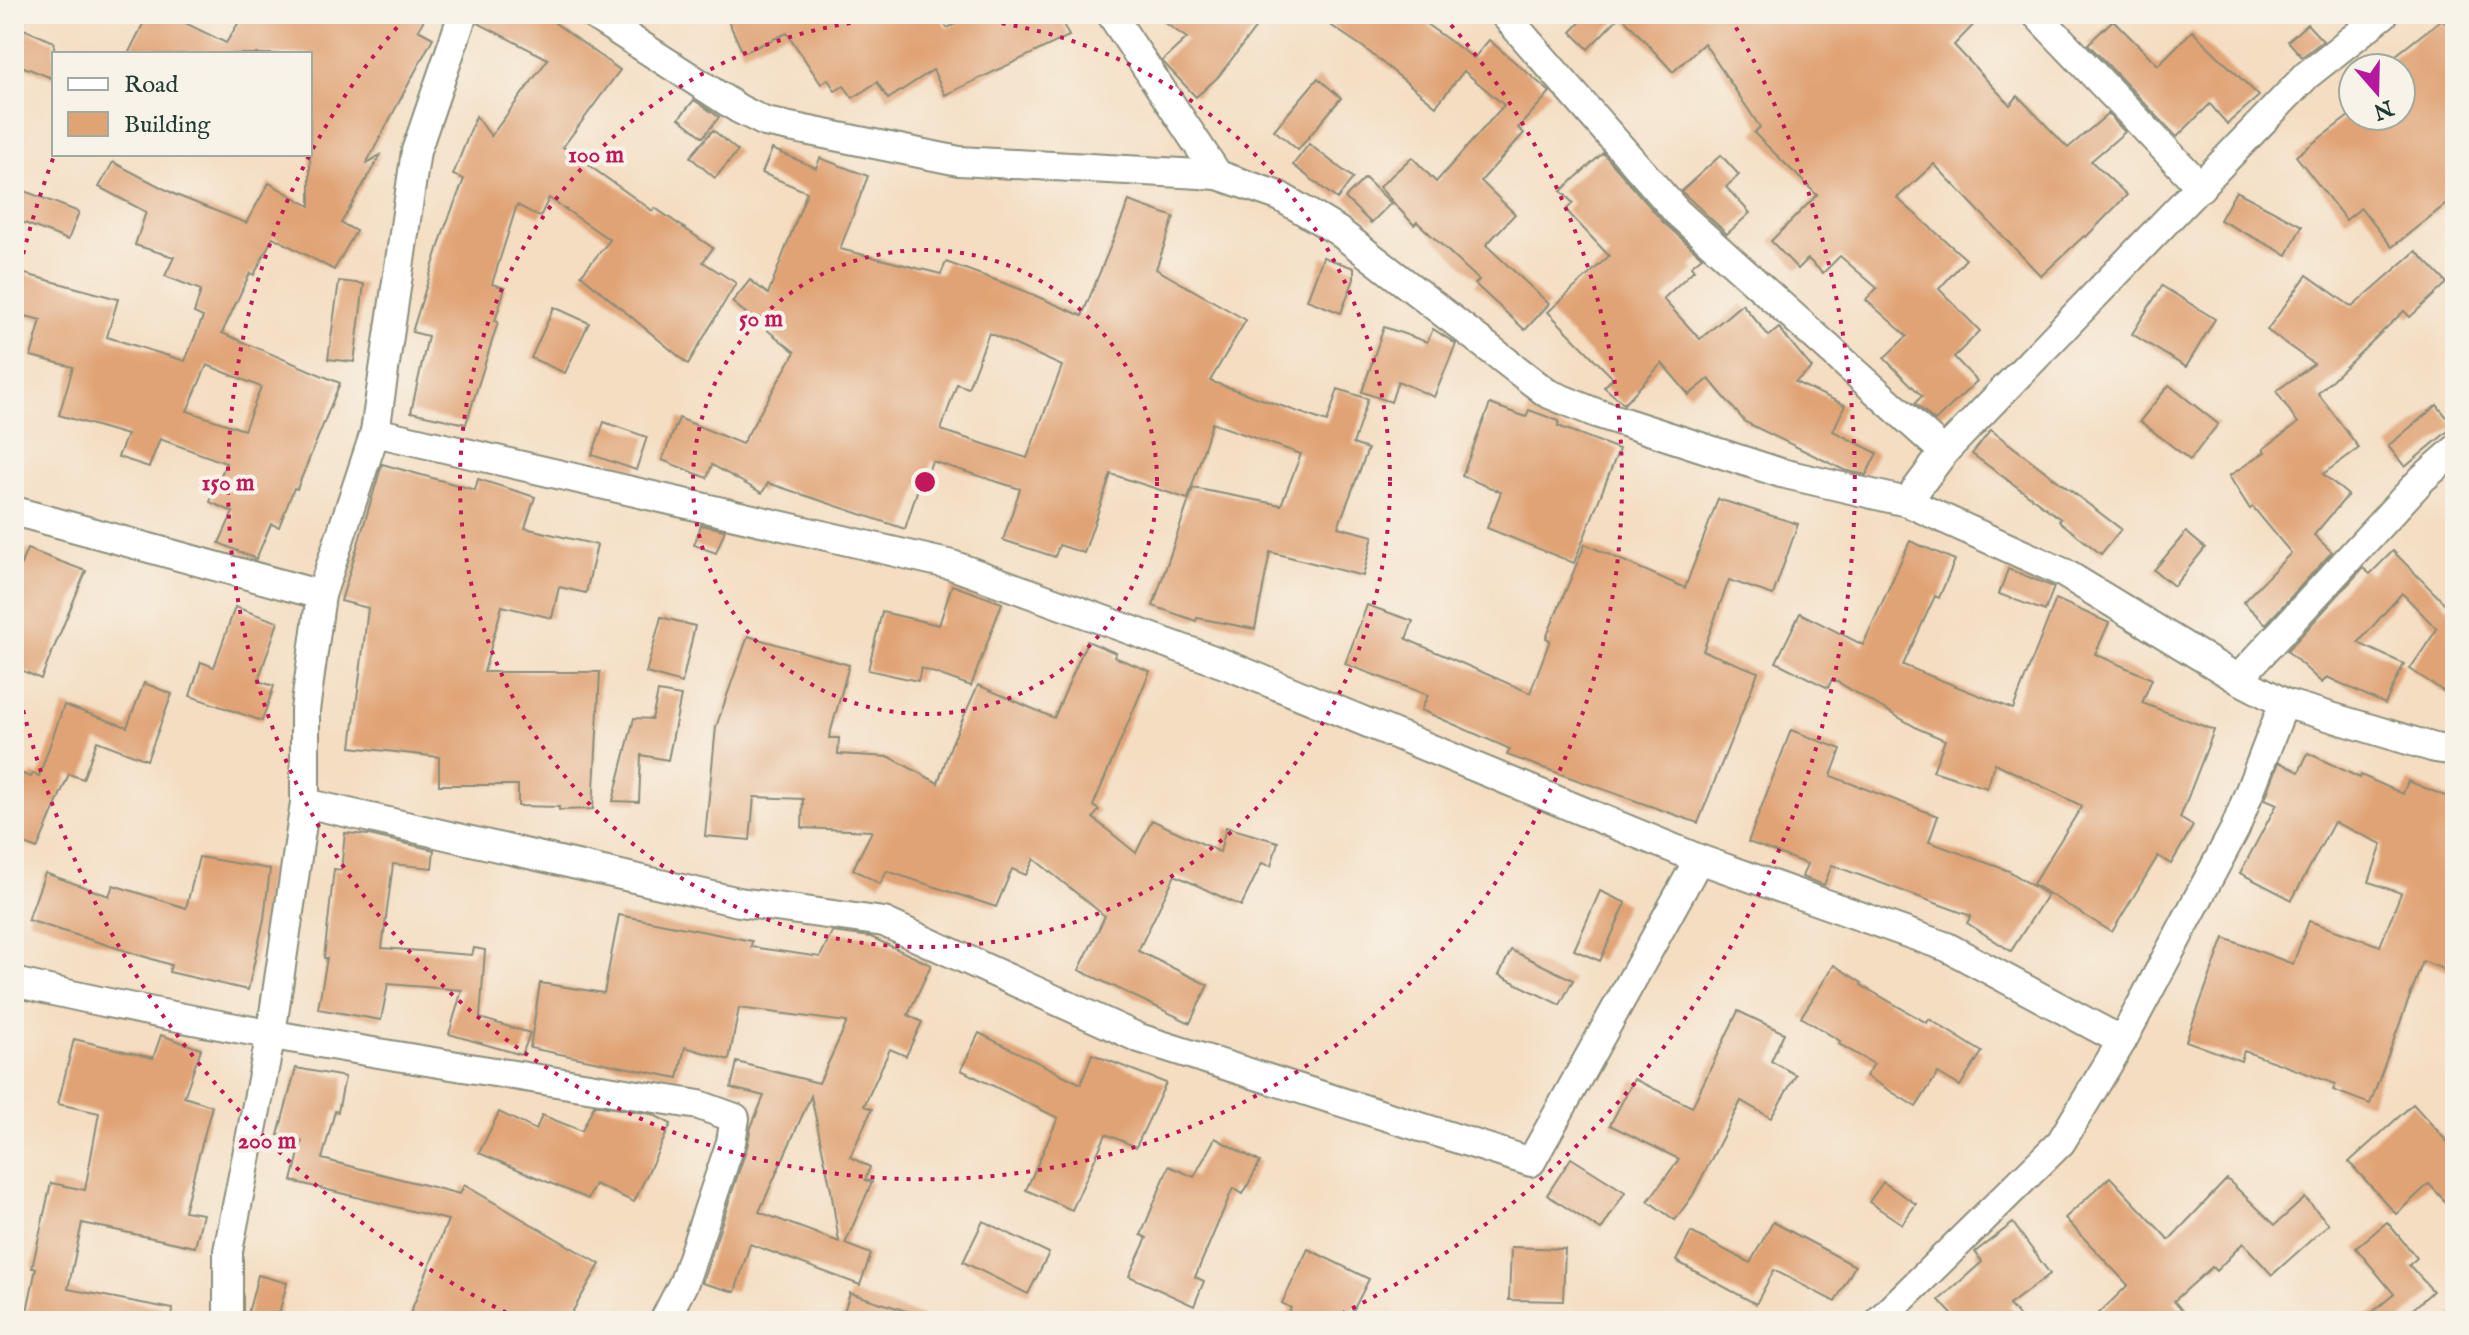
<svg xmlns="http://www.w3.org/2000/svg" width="2469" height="1335" font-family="'IM FELL English',serif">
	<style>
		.building { fill: #e0a374; fill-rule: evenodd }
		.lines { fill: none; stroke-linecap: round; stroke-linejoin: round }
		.minor-casing { stroke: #8a8d7a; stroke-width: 32 }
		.minor { stroke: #fff; stroke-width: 28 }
		.ring { fill: none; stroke: #c2185b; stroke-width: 4; stroke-dasharray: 4 8 }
		.centre { fill: #c2185b; stroke: #f7f3e8; stroke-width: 4 }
		.ring-label { font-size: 24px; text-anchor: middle; font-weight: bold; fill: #c2185b; stroke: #f7f3e8; stroke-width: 8; stroke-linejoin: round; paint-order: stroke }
	</style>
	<rect width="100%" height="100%" fill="#f7f3e8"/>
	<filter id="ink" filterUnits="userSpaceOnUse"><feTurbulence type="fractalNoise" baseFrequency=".0125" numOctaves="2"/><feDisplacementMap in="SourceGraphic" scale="16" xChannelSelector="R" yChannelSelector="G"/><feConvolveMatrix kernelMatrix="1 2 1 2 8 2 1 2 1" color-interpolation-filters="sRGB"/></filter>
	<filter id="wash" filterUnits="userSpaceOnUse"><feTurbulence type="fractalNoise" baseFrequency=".006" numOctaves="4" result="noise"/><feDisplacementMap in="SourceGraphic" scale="32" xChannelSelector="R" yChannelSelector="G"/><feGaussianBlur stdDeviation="1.8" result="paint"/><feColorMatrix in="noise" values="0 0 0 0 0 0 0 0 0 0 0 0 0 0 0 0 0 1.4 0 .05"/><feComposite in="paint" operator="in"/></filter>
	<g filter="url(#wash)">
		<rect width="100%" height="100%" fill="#f4ddc1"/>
		<g id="blocks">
			<!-- building -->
			<g class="building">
				<path d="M 148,14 L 167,14 L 226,43 L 244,14 L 427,14 L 418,30 L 433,38 L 366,164 L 381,154 L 341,223 L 356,231 L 334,270 L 273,237 L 254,275 L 250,273 L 222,333 L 340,383 L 297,489 L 294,488 L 279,527 L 271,524 L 256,559 L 219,543 L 233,512 L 210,502 L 226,463 L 160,439 L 149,467 L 118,457 L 127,435 L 59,415 L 73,367 L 31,356 L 41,320 L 14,313 L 14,271 L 118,299 L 107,337 L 185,361 L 203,317 L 194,313 L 201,290 L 165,276 L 174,257 L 135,245 L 146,212 L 99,187 L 113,162 L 176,195 L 246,223 L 269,183 L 310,206 L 310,54 L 128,54 ZM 207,365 L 261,387 L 244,430 L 187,411 Z"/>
				<polygon points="480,14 559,14 555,23 620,70 563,147 653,211 655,208 713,248 703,262 736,283 688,364 581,275 610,240 549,198 540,217 517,205 492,284 505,288 495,321 498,322 466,424 411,412 428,336 412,332 444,230 464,179 453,175 476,116 491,136 548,59 478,23"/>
				<polygon points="725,14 939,14 947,28 977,14 1058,14 1069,36 945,95 933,70 888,99 877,82 853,98 844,86 835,91 828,79 821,84 787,33 743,53"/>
				<polygon points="1152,14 1266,14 1218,77 1196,97 1162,61 1187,38"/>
				<polygon points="1314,14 1412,14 1474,58 1489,40 1550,92 1518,128 1524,133 1481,181 1515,214 1486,245 1549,304 1525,330 1475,284 1479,280 1417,222 1414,225 1379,187 1412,157 1436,182 1504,105 1464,71 1436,106 1363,47"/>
				<polygon points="1588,14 1984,14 1954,45 2010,105 2018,96 2068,148 2108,114 2125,132 2091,161 2127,195 2086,237 2084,236 2041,276 1934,164 1897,198 1966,259 1939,289 1980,331 1954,357 1977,381 1935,421 1915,403 1922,396 1884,358 1907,336 1866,300 1877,288 1840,256 1823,273 1808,259 1798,269 1771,241 1817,195 1754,133 1760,127 1704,43 1673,72 1621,15 1588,49 1571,32"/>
				<polygon points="2442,19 2455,36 2455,197 2392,247 2361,208 2346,220 2296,156 2349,116 2401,116 2401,68 2398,68 2391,59"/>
				<polygon points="2113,20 2158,65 2192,31 2259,96 2227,124 2210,104 2177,137 2088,44"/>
				<polygon points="2307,24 2323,41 2302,57 2288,41"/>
				<polygon points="14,25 54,42 54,79 14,63"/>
				<polygon points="1318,78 1341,98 1298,150 1274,130"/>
				<polygon points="694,100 719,117 703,137 679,118"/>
				<polygon points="713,130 738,151 715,178 690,157"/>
				<polygon points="1309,144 1353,178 1337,199 1293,165"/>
				<path d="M 772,149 L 816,168 L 820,158 L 868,176 L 840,249 L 941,274 L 946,262 L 1020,289 L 1082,316 L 1129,201 L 1174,217 L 1156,269 L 1246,320 L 1210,381 L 1327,422 L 1338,389 L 1368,399 L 1353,444 L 1368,449 L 1338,527 L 1373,536 L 1363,576 L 1270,552 L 1255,629 L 1197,618 L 1196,621 L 1153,606 L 1193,488 L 1281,505 L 1301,454 L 1212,423 L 1188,499 L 1111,474 L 1084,553 L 1059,545 L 1055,557 L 1003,540 L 1020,489 L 932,461 L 924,483 L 920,482 L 905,529 L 768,483 L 762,493 L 712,465 L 707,478 L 662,460 L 679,418 L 742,444 L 795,352 L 732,302 L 750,280 L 768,294 L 807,192 L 762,173 ZM 989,333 L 1062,366 L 1027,458 L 941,430 L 957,384 L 968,388 Z"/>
				<polygon points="1603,153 1664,223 1702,257 1691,266 1694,270 1663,299 1700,339 1742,304 1769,336 1779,328 1812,368 1795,382 1845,405 1833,431 1877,453 1866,475 1844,470 1745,422 1709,379 1689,395 1662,363 1624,404 1604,387 1613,378 1548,312 1609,256 1566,210 1573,203 1561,191"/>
				<polygon points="1721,155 1739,175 1726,187 1750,213 1727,234 1681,191"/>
				<polygon points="1365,178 1391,203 1371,223 1345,198"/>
				<polygon points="14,187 79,212 68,240 14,219"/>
				<polygon points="2236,191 2302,226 2287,255 2220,220"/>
				<polygon points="2416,251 2447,283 2410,317 2404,311 2318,393 2359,448 2323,474 2348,495 2314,535 2332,552 2266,624 2243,602 2291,553 2253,507 2250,509 2229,476 2265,452 2263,449 2298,423 2276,391 2314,364 2267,330 2307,275 2352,307"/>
				<polygon points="1323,257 1354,268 1354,279 1341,313 1307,300"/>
				<polygon points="339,281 364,284 354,362 328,359"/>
				<polygon points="2162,286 2215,319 2186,367 2132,334"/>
				<polygon points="554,307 589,323 565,373 531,358"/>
				<polygon points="1384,327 1427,342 1433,329 1456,344 1434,397 1398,381 1391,402 1362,392"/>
				<polygon points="2169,385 2218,424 2190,460 2140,421"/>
				<polygon points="1490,404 1526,417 1529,410 1559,421 1558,426 1619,449 1574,563 1487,528 1501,492 1462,476"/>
				<polygon points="2437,405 2454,426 2405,467 2388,446"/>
				<polygon points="604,422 647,437 636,470 592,455"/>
				<polygon points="1991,430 2121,529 2101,554 2059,521 2061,519 1972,454"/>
				<polygon points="382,464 475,490 478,479 535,497 525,528 597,545 586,593 559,587 552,618 502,606 484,672 600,672 593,809 559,810 559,807 518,806 518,785 439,785 439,757 351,747 368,608 341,601"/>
				<polygon points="1718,499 1798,524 1773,595 1729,580 1703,651 1758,672 1698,823 1507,755 1510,749 1421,710 1428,695 1345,664 1367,605 1413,621 1406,639 1530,693 1550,640 1546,638 1585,544 1685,588"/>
				<polygon points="701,525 725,530 716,553 694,545"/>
				<polygon points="2186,532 2205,548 2174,586 2154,570"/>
				<polygon points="1910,541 1955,560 1939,598 1935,596 1903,665 2013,709 2056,599 2109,623 2095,654 2152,679 2142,703 2214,730 2180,818 2193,826 2171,864 2158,856 2112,932 2033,884 2082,806 1995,763 1987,788 1933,771 1945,740 1919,729 1832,679 1828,688 1776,662 1800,613 1863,645"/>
				<polygon points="27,549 86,571 41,679 14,667 14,581"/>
				<polygon points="2393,551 2450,609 2455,602 2455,699 2410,669 2437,629 2402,593 2358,643 2404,664 2385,704 2327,677 2322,683 2287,651 2363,568 2370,574"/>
				<polygon points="2008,569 2054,587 2045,611 1999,594"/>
				<polygon points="952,585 1002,603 971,686 921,668 918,681 868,670 882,612 939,625"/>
				<polygon points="235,607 278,622 258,681 274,686 262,721 190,696 201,662 214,667"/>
				<polygon points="661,617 695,626 682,683 646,673"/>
				<polygon points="748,636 849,665 829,738 839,738 838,754 890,757 938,783 951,745 978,685 1054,718 1087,641 1116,653 1114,657 1150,671 1093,806 1099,810 1093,818 1136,853 1152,820 1220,852 1226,827 1278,842 1271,866 1262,863 1241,906 1175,875 1138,951 1208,985 1190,1023 1079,970 1105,916 1034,859 1026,875 1012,869 996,907 887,871 880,884 853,869 872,831 802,828 803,799 754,797 750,840 705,836 716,727"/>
				<polygon points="144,683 172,694 147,760 97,741 83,779 69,774 37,849 14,840 14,771 31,777 33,773 39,776 64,705 127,727"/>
				<polygon points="658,692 681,696 668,760 641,755 639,802 613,801 634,718 652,719"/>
				<polygon points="1791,730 1841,749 1831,776 1938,816 1929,842 2009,871 2047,895 2011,951 1967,923 1971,916 1832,865 1824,885 1802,877 1807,864 1748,842"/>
				<polygon points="2308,753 2360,778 2361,775 2403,794 2408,781 2455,800 2455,974 2423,961 2370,1104 2333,1090 2336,1084 2244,1051 2241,1061 2186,1041 2224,938 2293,964 2309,921 2380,946 2401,893 2369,882 2382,844 2334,822 2292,900 2240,873 2277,804 2265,799 2279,762 2299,772"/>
				<polygon points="345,833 369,835 434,850 432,868 393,864 382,948 472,955 474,948 485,950 480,1018 530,1033 522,1055 449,1034 462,990 388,984 381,1020 318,1009 327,958 324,958 334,869 341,870"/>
				<polygon points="199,857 270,869 264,919 248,990 169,972 171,965 28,920 45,873 109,896 113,885 186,908"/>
				<polygon points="1600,891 1626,903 1600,961 1574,950"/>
				<path d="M 619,915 L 752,941 L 751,947 L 820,957 L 832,932 L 871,937 L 931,965 L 908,1015 L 922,1022 L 906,1056 L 890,1049 L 864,1106 L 872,1109 L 850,1157 L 870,1167 L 865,1180 L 872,1182 L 845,1244 L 871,1254 L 860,1285 L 750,1244 L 735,1292 L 702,1283 L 747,1147 L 751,1127 L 764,1096 L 731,1088 L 737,1062 L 819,1083 L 847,1022 L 739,1008 L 729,1060 L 685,1047 L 678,1078 L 530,1048 L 540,983 L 604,993 ZM 811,1096 L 831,1190 L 839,1242 L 759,1212 Z"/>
				<polygon points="1511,950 1573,980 1560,1005 1499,975"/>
				<polygon points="1834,965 1862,983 1861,985 1927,1023 1929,1019 1982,1052 1960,1086 1938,1073 1916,1107 1866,1076 1874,1064 1839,1044 1840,1041 1801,1017"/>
				<polygon points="1738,1011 1784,1033 1771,1061 1796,1075 1771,1118 1741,1101 1693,1195 1675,1220 1648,1201 1679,1159 1610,1125 1634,1079 1692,1107"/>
				<polygon points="979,1033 1081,1084 1092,1054 1166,1083 1136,1147 1106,1134 1072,1210 1026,1190 1058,1118 961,1070"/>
				<polygon points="161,1035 201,1049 184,1097 212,1106 184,1211 203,1214 195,1247 82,1223 68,1289 173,1309 172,1321 25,1321 36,1268 32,1268 51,1183 85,1190 99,1113 58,1104 74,1039 153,1058"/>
				<polygon points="296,1068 345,1077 338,1112 335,1111 322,1159 460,1194 464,1185 600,1264 567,1321 407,1321 448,1220 292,1181 302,1141 278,1135"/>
				<polygon points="2413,1104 2455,1150 2455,1212 2429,1184 2396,1214 2349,1162"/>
				<polygon points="594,1105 652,1114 671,1124 634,1202 595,1184 588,1199 479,1153 499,1112 536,1130 542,1115 582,1131"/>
				<polygon points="1215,1138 1260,1162 1243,1194 1233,1188 1195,1277 1204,1281 1194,1306 1129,1276 1147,1238 1141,1235 1169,1166 1194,1177"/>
				<polygon points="1571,1158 1625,1192 1601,1230 1547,1195"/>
				<polygon points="2110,1177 2169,1240 2227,1179 2275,1225 2305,1198 2329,1224 2272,1275 2243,1243 2216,1271 2212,1267 2174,1301 2191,1321 2091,1321 2128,1285 2065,1218"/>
				<polygon points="1883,1182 1916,1204 1902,1224 1869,1202"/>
				<polygon points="983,1221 1049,1253 1028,1294 963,1262"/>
				<polygon points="1773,1222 1855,1266 1835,1302 1774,1270 1756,1304 1676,1261 1691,1232 1750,1263"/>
				<polygon points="2387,1222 2417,1258 2409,1265 2433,1291 2400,1321 2362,1321 2394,1294 2356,1248"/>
				<polygon points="2013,1223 2050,1274 2009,1305 2023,1321 1958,1321 1939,1300 1982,1262 1975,1252"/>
				<polygon points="1511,1247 1565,1249 1563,1301 1509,1300"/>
				<polygon points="1308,1249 1369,1279 1348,1321 1285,1321 1291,1308 1282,1303"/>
				<polygon points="258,1275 287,1283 277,1321 246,1321"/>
				<polygon points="850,1293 922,1316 921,1321 841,1321"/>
			</g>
		</g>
	</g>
	<g filter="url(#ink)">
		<use href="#blocks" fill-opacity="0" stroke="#8a8d7a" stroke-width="2"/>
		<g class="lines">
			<!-- minor casing -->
			<g class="minor-casing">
				<g id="minor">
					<polyline points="592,14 739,109 765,122 959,161 1218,175 1279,196 1338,231 1547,393 1596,413 1781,473 1907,502 2064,573 2238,679 2284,703 2435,748 2455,751"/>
					<polyline points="1111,14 1218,175"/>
					<polyline points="1504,14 1677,212 1944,452"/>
					<polyline points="2036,14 2201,187"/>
					<polyline points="375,432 952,565 1227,665 1699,859 1947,947 2122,1041"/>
					<polyline points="1907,502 1944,452 2307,75 2384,14"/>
					<polyline points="14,511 321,595"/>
					<polyline points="2238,679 2422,479 2455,450"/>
					<polyline points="305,803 739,902 884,922 1139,1038 1531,1162 1699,859"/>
					<path d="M 14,982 C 240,1035 470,1067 699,1105 L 735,1118 L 731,1142 L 684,1282 L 664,1321"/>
					<polyline points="228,1321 228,1251 271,1034 305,803 305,710 321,595 375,432 416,151 463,14"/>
					<polyline points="1879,1321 2061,1142 2122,1041 2235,829 2284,703"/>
					<polyline points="2452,1321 2455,1318"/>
				</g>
			</g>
			<!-- minor -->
			<use href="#minor" class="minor"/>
		</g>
	</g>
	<!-- distance rings -->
	<g class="ring">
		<circle cx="925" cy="482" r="232"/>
		<circle cx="925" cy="482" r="465"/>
		<path d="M1443 16A697 697 0 1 1 407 16"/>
		<path d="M517 1318A930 930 0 0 1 15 675M15 289A930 930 0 0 1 54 156M1730 17A930 930 0 0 1 1333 1318"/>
	</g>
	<circle cx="925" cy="482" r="12" class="centre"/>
	<g class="ring-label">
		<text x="596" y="162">100 m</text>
		<text x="761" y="326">50 m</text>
		<text x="228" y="490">150 m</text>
		<text x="267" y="1148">200 m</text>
	</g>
	<!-- margin -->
	<rect width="2469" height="1335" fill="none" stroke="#f7f3e8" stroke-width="48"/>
	<!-- legend -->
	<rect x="52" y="52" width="260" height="104" fill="#f7f3e8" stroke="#a1aaa0" stroke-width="2"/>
	<rect x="68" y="78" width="40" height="12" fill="#ffffff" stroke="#a1aaa0" stroke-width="2"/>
	<text x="124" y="92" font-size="24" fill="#1f3d34">Road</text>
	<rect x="68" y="112" width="40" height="24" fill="#e0a374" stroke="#a1aaa0" stroke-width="2"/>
	<text x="124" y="132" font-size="24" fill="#1f3d34">Building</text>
	<!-- north arrow -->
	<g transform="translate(2377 92) rotate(160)"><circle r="38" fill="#f7f3e8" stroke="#a1aaa0" stroke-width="2"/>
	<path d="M0-6L14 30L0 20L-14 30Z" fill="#b5179e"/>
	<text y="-12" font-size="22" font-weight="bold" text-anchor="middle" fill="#1f3d34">N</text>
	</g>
</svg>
